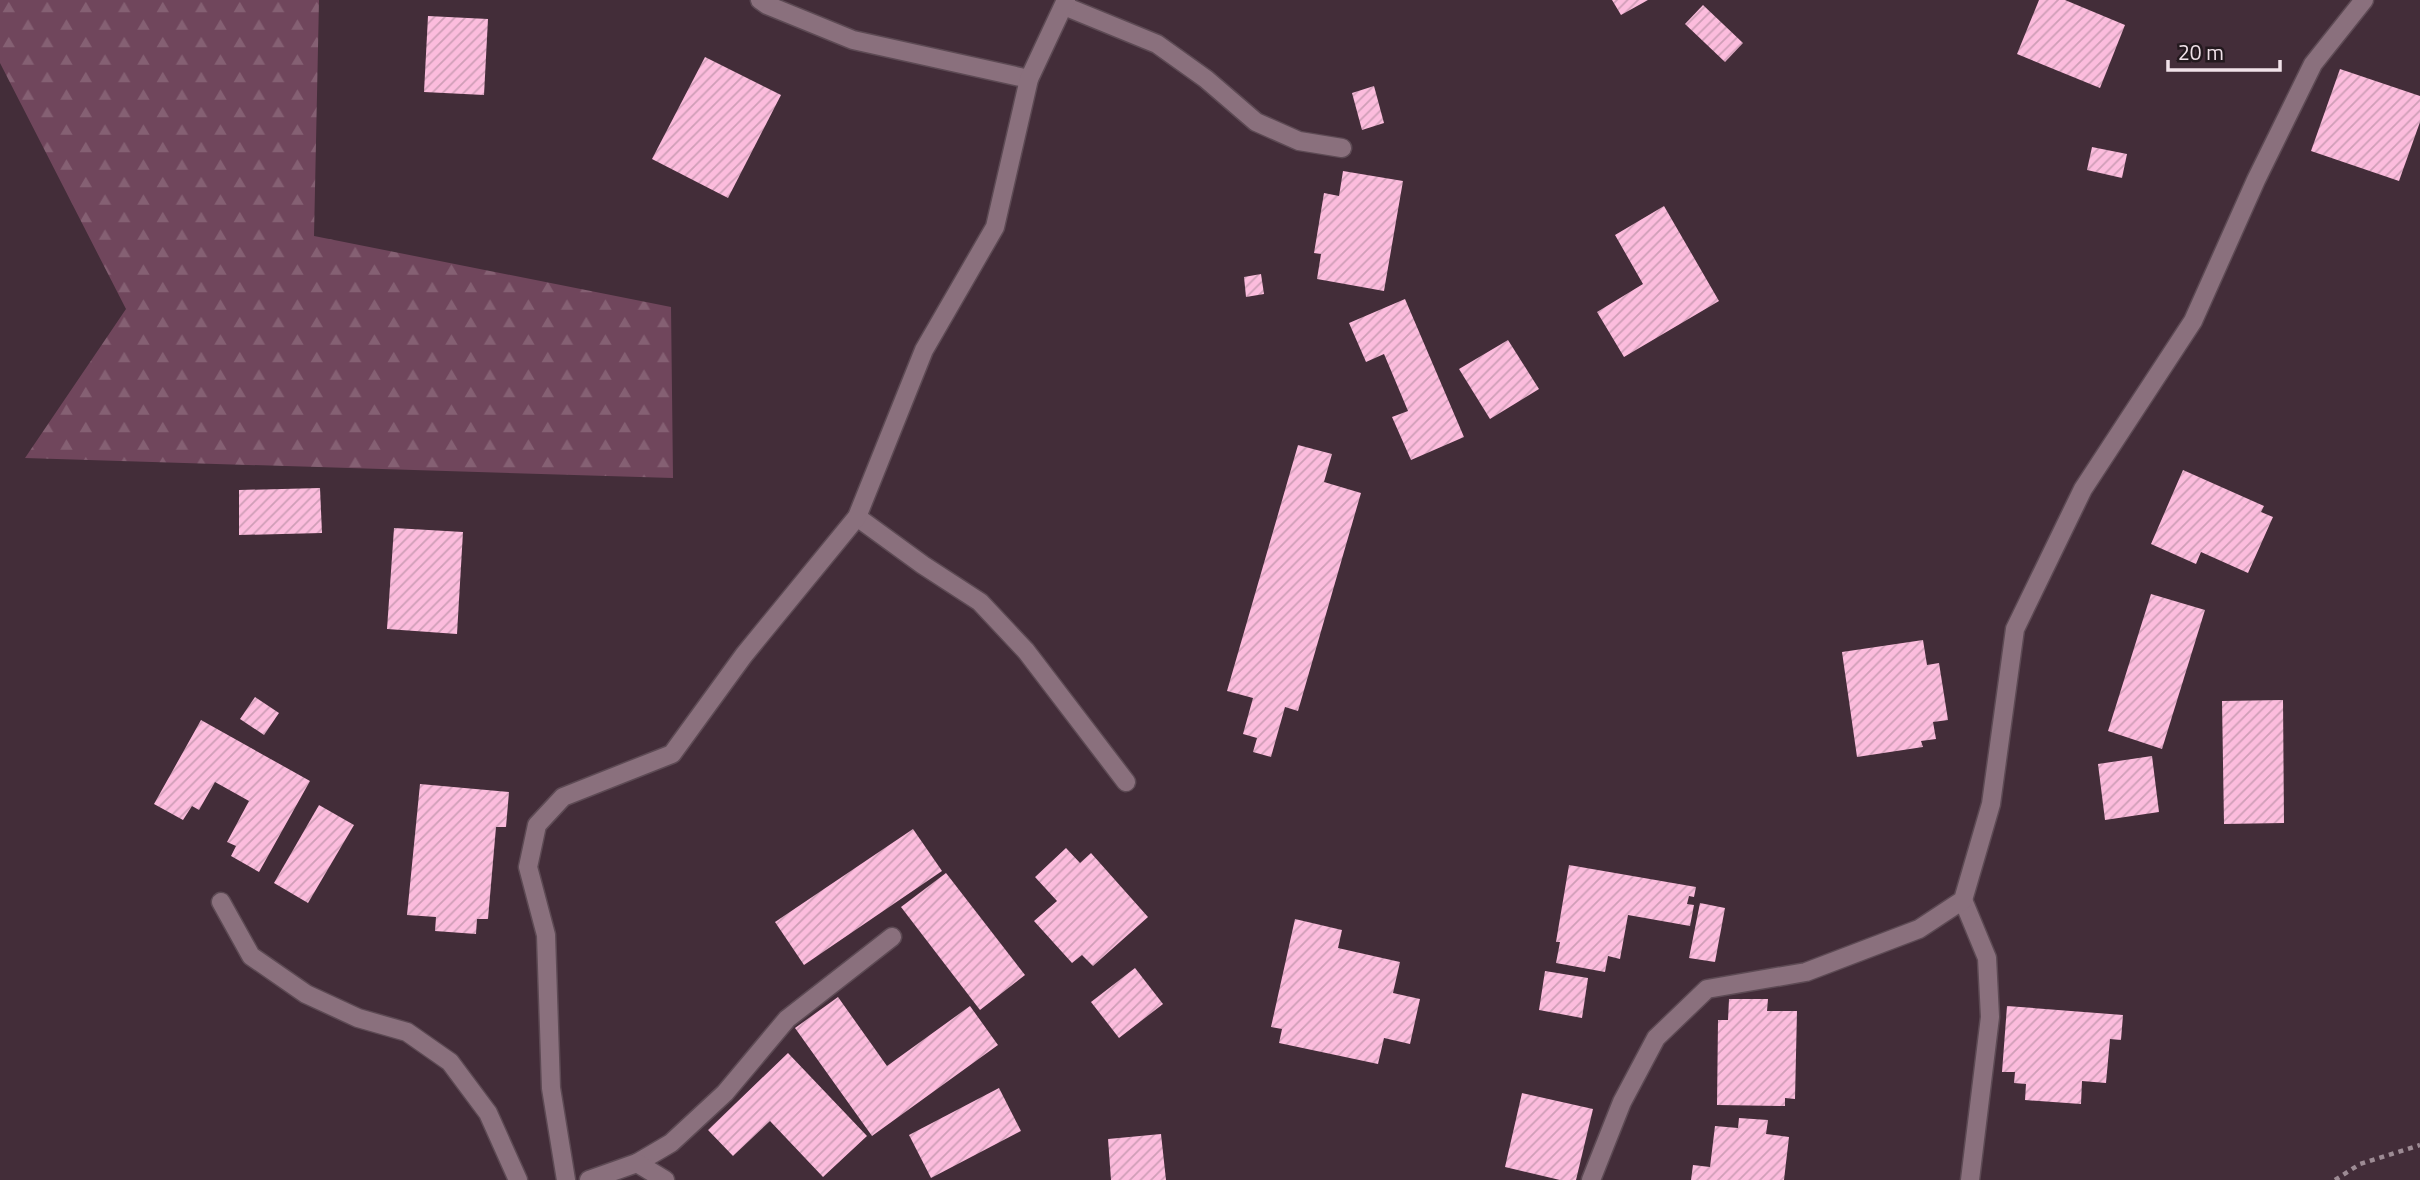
<svg xmlns="http://www.w3.org/2000/svg" width="2420" height="1180" font-family="'Titillium Web',sans-serif">
	<style>
		.forest { fill: url(#forest-firs) }
		.building { fill: url(#building-hatch) }
		.lines { fill: none; stroke-linecap: round; stroke-linejoin: round }
		.minor-casing { stroke: #5d4a54; stroke-width: 21 }
		.path { stroke: #9d8b94; stroke-width: 4.5; stroke-dasharray: 5 5; stroke-linecap: butt }
		.minor { stroke: #8a707d; stroke-width: 18 }
	</style>
	<defs>
		<pattern id="forest-firs" width="22" height="20" patternUnits="userSpaceOnUse" patternTransform="scale(1.75)"><rect width="22" height="20" fill="#70465c"/><path d="M5 1l3.5 6h-7zM16 11l3.5 6h-7z" fill="#856073"/></pattern>
		<pattern id="building-hatch" width="6" height="6" patternUnits="userSpaceOnUse" patternTransform="scale(1.75)"><rect width="6" height="6" fill="#fcbcdd"/><path d="M-1 1l2-2M0 6l6-6M5 7l2-2" fill="none" stroke="#cf9eb7"/></pattern>
	</defs>
	<rect width="100%" height="100%" fill="#432d39"/>
	<!-- forest -->
	<polygon class="forest" points="0,0 319,0 314,236 671,307 673,478 25,458 126,309 0,63"/>
	<!-- building -->
	<g class="building">
		<polygon points="1612,0 1648,0 1621,15"/>
		<polygon points="2039,0 2065,0 2125,25 2100,88 2017,54"/>
		<polygon points="1703,5 1743,43 1725,62 1685,24"/>
		<polygon points="428,16 488,19 484,95 424,92"/>
		<polygon points="705,57 781,95 728,198 652,159"/>
		<polygon points="2340,69 2420,96 2420,122 2399,181 2311,151"/>
		<polygon points="1374,86 1384,123 1362,130 1352,93"/>
		<polygon points="2092,147 2127,154 2122,178 2087,170"/>
		<polygon points="1343,171 1403,181 1384,291 1317,279 1321,254 1314,253 1324,193 1339,196"/>
		<polygon points="1664,206 1719,301 1624,357 1597,312 1643,284 1615,235"/>
		<polygon points="1261,274 1264,294 1246,297 1244,277"/>
		<polygon points="1405,299 1464,437 1411,460 1392,417 1408,411 1384,354 1366,362 1349,323"/>
		<polygon points="1508,340 1539,389 1490,419 1459,369"/>
		<polygon points="1298,445 1332,454 1324,482 1361,493 1298,711 1285,707 1271,757 1253,752 1257,738 1243,734 1253,698 1227,691"/>
		<polygon points="2183,470 2264,506 2261,512 2273,517 2248,573 2201,552 2196,564 2151,544"/>
		<polygon points="320,488 322,533 239,535 239,490"/>
		<polygon points="394,528 463,532 457,634 387,629"/>
		<polygon points="2151,594 2205,610 2162,749 2108,731"/>
		<polygon points="1923,640 1927,665 1939,663 1948,720 1933,722 1936,739 1921,741 1923,747 1857,757 1842,652"/>
		<polygon points="255,697 279,713 264,735 240,719"/>
		<polygon points="2283,700 2284,823 2224,824 2222,701"/>
		<polygon points="201,720 310,781 259,872 231,856 236,846 227,842 249,801 215,782 199,810 192,806 183,820 154,804"/>
		<polygon points="2152,756 2159,812 2105,820 2098,764"/>
		<polygon points="420,784 509,792 506,827 496,827 488,919 477,919 476,934 435,931 436,917 407,915"/>
		<polygon points="319,805 354,825 308,903 274,883"/>
		<polygon points="913,829 942,871 804,965 775,922"/>
		<polygon points="1066,848 1080,863 1091,853 1148,917 1093,966 1082,955 1072,963 1034,921 1057,901 1035,877"/>
		<polygon points="1569,865 1696,887 1694,897 1689,896 1687,904 1694,905 1690,926 1628,915 1620,959 1608,956 1605,972 1556,963 1560,942 1556,942"/>
		<polygon points="946,873 1025,975 980,1010 901,907"/>
		<polygon points="1700,903 1725,908 1715,962 1689,958"/>
		<polygon points="1295,919 1342,930 1338,948 1400,962 1393,993 1420,999 1410,1044 1384,1038 1378,1064 1279,1043 1282,1029 1271,1027"/>
		<polygon points="1135,968 1163,1004 1119,1038 1091,1002"/>
		<polygon points="1545,971 1588,978 1582,1018 1539,1010"/>
		<polygon points="838,997 887,1066 970,1006 998,1045 872,1136 795,1028"/>
		<polygon points="1729,999 1768,999 1767,1011 1797,1011 1795,1099 1785,1098 1785,1106 1717,1105 1718,1020 1728,1020"/>
		<polygon points="2007,1006 2123,1015 2121,1040 2110,1039 2106,1083 2082,1081 2081,1104 2025,1100 2026,1084 2014,1083 2015,1072 2002,1072"/>
		<polygon points="788,1053 867,1136 823,1177 770,1121 733,1156 708,1130"/>
		<polygon points="999,1088 1021,1131 931,1178 909,1135"/>
		<polygon points="1522,1093 1593,1109 1576,1180 1560,1180 1505,1167"/>
		<polygon points="1739,1118 1768,1120 1766,1134 1789,1137 1784,1180 1691,1180 1693,1165 1710,1167 1715,1126 1738,1128"/>
		<polygon points="1161,1134 1166,1180 1111,1180 1108,1139"/>
	</g>
	<g class="lines">
		<!-- minor casing -->
		<g class="minor-casing">
			<g id="minor">
				<polyline points="760,0 767,5 853,40 1029,79"/>
				<polyline points="1064,6 1157,44 1206,79 1256,122 1299,141 1342,148"/>
				<polyline points="857,517 923,565 980,602 1026,651 1126,782"/>
				<polyline points="1963,900 1987,958 1990,1017 1970,1180"/>
				<polyline points="221,902 251,956 306,994 358,1018 407,1032 450,1062 488,1113 518,1180"/>
				<polyline points="637,1163 671,1143 725,1093 787,1019 892,937"/>
				<polyline points="566,1180 551,1088 546,935 528,867 537,825 563,797 672,754 744,655 857,517 924,350 995,227 1029,79 1066,0"/>
				<polyline points="589,1180 637,1163 665,1180"/>
				<polyline points="1591,1180 1622,1102 1656,1038 1707,989 1806,972 1919,929 1963,900 1991,804 2015,629 2083,489 2193,321 2256,180 2313,64 2364,0"/>
			</g>
		</g>
		<!-- path -->
		<polyline class="path" points="2335,1180 2360,1164 2420,1145"/>
		<!-- minor -->
		<use href="#minor" class="minor"/>
	</g>
	<!-- scale -->
	<path d="M2168 60v10h112v-10" fill="none" stroke="#f1e2e9" stroke-width="3.5"/>
	<text x="2178" y="60" font-size="21" fill="#f1e2e9" stroke="#23191e" stroke-width="5" paint-order="stroke">20 m</text>
</svg>
